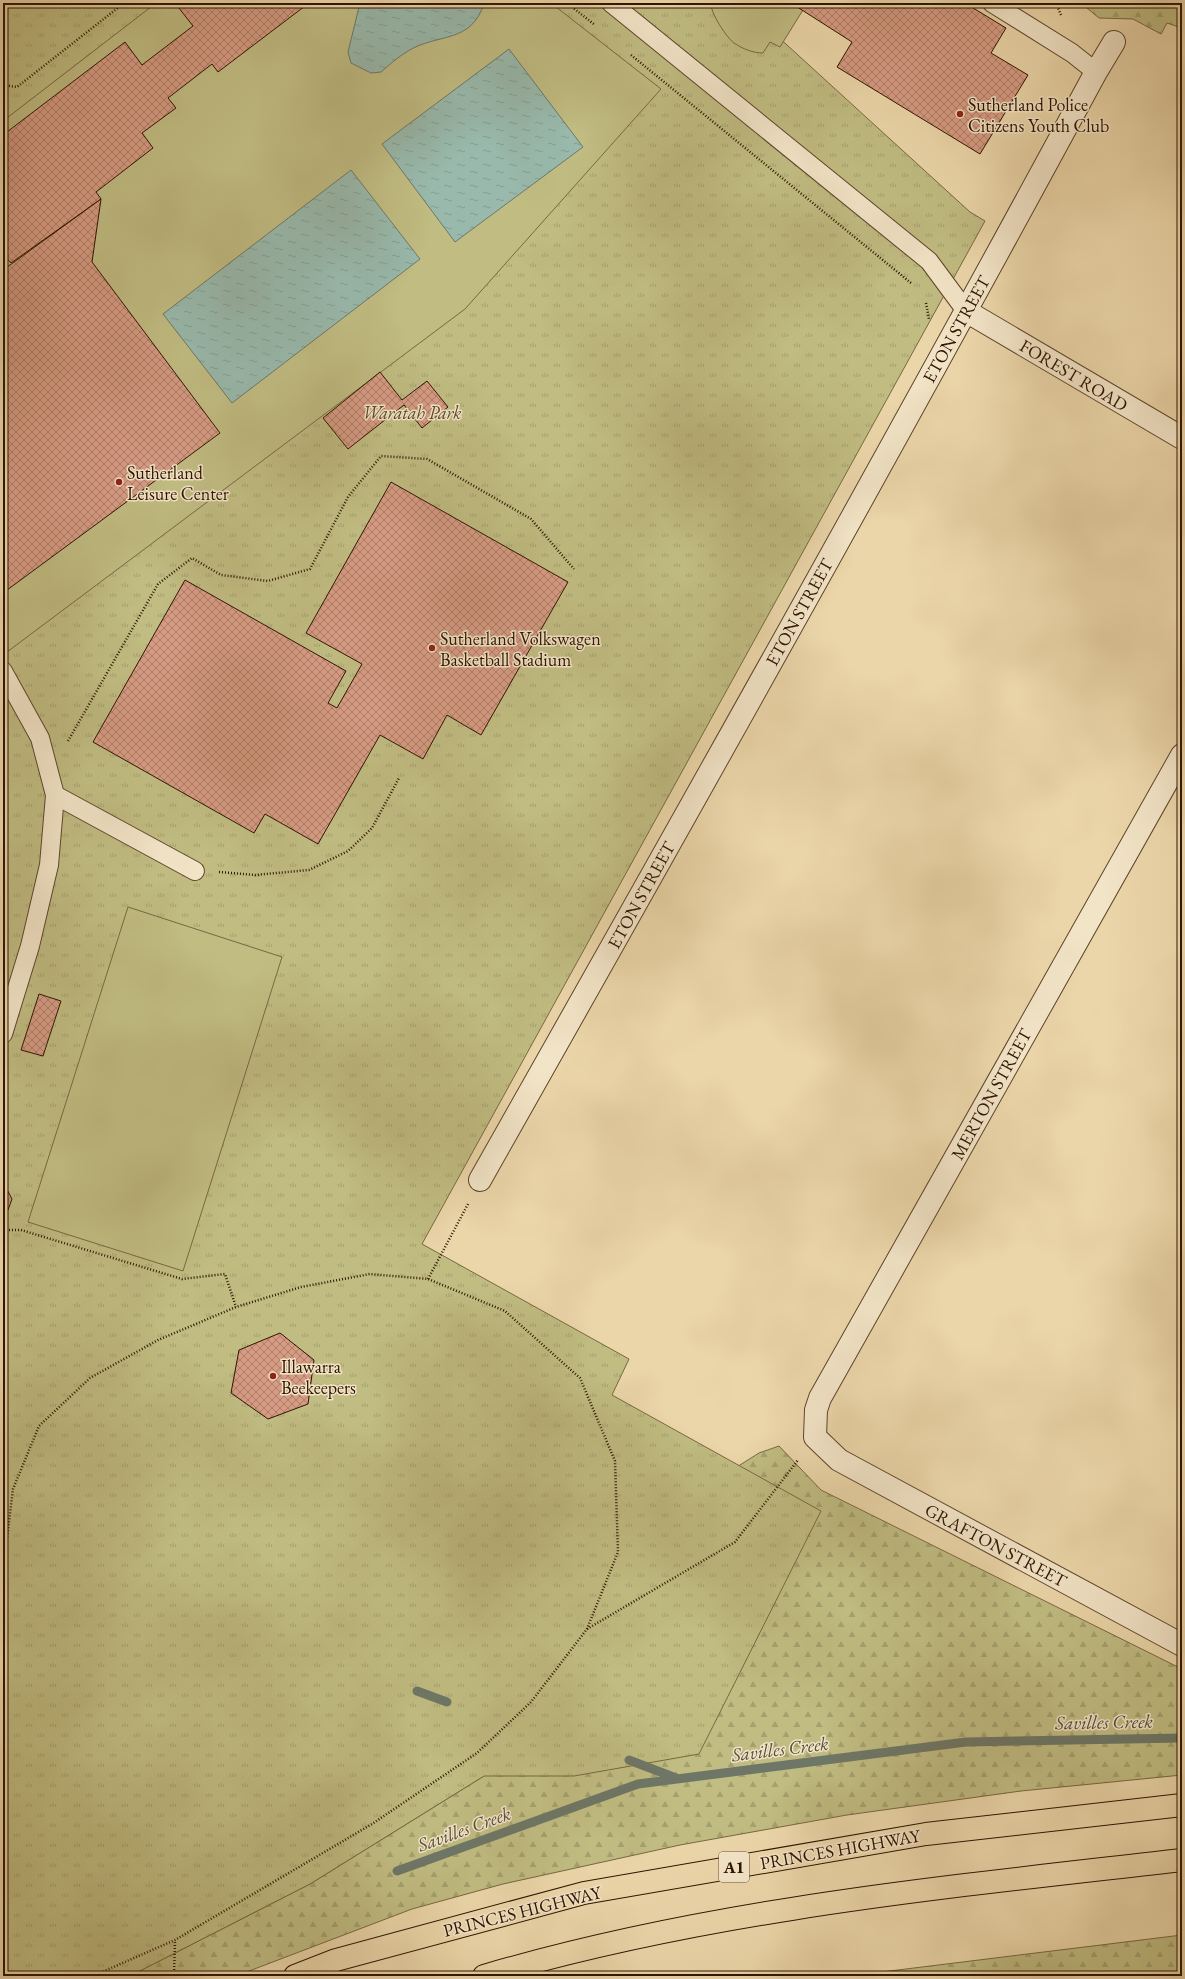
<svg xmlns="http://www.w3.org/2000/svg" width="1185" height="1979" font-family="'EB Garamond',serif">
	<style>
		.forest { fill: url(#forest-firs); stroke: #786841 }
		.park { fill: url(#park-tufts); stroke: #786841 }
		.garden { fill: #c0bc82; stroke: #786841 }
		.water { fill: url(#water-ripples); stroke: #6e7767 }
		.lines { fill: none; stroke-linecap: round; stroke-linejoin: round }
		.stream { stroke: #6e7767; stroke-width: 9 }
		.building { fill: url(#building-cross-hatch); stroke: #2f1400 }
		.service-casing { stroke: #5e442a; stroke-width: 20 }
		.minor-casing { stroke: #5e442a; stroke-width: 24 }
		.trunk-casing { stroke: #2f1400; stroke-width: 24 }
		.path { stroke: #2f1400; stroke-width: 2.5; stroke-dasharray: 1 2; stroke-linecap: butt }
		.service { stroke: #f2e4c7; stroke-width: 18 }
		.minor { stroke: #f2e4c7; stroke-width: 22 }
		.trunk { stroke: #ebd6a9; stroke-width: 22 }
		.poi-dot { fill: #8f2418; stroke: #f2e4c7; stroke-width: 1.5 }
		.labels { text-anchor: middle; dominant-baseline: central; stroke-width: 3; stroke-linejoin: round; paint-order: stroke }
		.shield { fill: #f2e4c7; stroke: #6a523c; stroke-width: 1 }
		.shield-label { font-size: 17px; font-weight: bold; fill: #2f1400 }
		.poi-label { font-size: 18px; fill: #2f1400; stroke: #f2e4c7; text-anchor: start }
		.street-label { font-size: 18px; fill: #2f1400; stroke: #f2e4c7 }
		.park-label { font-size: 18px; font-style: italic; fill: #5a4627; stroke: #f2e4c7 }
		.water-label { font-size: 19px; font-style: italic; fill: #544e3c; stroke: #f2e4c7 }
	</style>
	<defs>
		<pattern id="forest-firs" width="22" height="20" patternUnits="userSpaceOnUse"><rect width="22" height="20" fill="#c0bc82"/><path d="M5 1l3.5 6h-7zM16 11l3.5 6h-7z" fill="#a5a16e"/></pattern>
		<pattern id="park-tufts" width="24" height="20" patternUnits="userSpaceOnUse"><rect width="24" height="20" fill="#c0bc82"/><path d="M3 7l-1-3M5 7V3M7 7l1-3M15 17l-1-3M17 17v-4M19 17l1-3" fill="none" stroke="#a5a16e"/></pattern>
		<pattern id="water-ripples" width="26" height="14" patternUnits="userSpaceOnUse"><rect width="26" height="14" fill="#98b9ac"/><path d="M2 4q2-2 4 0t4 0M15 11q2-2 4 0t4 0" fill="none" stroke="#839e92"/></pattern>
		<pattern id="building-cross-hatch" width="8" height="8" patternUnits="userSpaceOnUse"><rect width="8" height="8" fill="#d69b83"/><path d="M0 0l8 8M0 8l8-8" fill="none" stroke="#ae7d69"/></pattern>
	</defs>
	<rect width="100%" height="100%" fill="#ebd6a9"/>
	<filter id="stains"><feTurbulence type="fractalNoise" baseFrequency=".005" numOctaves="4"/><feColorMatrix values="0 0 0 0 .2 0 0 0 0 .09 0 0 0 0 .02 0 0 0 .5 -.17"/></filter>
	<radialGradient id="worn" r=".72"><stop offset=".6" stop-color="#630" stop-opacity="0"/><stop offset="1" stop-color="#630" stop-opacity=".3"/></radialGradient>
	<!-- forest -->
	<g class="forest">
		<polygon points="1081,3 1182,3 1182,28 1167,23 1161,34 1133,19 1099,18"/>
		<polygon points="779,1446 821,1490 1182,1669 1182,1775 1021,1791 847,1815 680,1845 503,1884 412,1909 236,1976 130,1976 310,1884 484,1776 643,1526 759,1453"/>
		<polygon points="1182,1935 1182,1976 849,1976"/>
	</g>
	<!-- park -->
	<polygon class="park" points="3,3 741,3 970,212 985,221 422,1244 629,1359 612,1395 821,1511 699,1754 574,1776 484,1776 310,1884 130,1976 3,1976"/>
	<!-- garden -->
	<g class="garden">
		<polygon points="156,3 551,3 661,89 465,309 3,655 3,121"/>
		<path d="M 711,3 L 791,3 L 803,10 L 780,47 L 770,42 L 763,53 C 753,53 743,49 734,43 C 726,37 710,12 711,3 Z"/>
		<polygon points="128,907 282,957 183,1271 28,1222"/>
	</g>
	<!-- water -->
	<g class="water">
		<path d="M 360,3 L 484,3 C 472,44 437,33 408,51 C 398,57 389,65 381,72 L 371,73 L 351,63 L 348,52 Z"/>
		<polygon points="509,49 583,147 455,242 382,144"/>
		<polygon points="351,170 420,259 232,403 163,314"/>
	</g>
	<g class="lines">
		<!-- stream -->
		<g class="stream">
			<polyline points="417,1691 447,1702"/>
			<polyline points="629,1760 676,1778"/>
			<polyline points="397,1871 638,1784 966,1742 1182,1738"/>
		</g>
	</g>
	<!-- building -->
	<g class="building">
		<polygon points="175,3 309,3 218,72 212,64 168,98 176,108 142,133 153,148 96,192 101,199 11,263 3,254 5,217 3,215 3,135 125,42 142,65 193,26"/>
		<polygon points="791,3 965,3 1006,28 991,53 1028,75 980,154 837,67 852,42"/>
		<polygon points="101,199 92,262 220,433 3,593 3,270"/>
		<polygon points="380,372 402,400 427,381 448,407 422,428 404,405 348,449 323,418"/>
		<polygon points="391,482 568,582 481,735 447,715 423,759 380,735 318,844 265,814 254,833 93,742 185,580 346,671 328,703 337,708 362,664 306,633"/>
		<polygon points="39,994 61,1001 43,1056 21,1050"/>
		<polygon points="3,1182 12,1199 8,1210 3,1209"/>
		<polygon points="280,1333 314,1360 308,1404 268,1419 231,1393 239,1350"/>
	</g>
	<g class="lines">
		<!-- service casing -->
		<g class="service-casing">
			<g id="service">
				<polyline points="611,3 929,261 966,311"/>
				<polyline points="992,3 1072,53 1096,72"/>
				<polyline points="3,671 40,738 55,795 49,865 30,946 3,1034"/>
				<polyline points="55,795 195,871"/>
			</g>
		</g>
		<!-- minor casing -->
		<g class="minor-casing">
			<g id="minor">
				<polyline points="966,311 1182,438"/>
				<polyline points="1182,755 820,1398 816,1410 815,1437 839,1460 1182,1645"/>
				<path d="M 480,1180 C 688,812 895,444 1096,72 L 1114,42"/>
			</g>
		</g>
		<!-- trunk casing -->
		<g class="trunk-casing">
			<g id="trunk">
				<polyline points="295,1976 336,1960 584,1893 926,1834 1182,1805"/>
				<path d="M 484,1976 C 711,1909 948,1887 1182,1860"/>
			</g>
		</g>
		<!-- path -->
		<g class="path">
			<polyline points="567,3 595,25"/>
			<polyline points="1056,3 1061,15"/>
			<polyline points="631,55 911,283"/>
			<polyline points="3,85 17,87 124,3"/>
			<polyline points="926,303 929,319"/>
			<polyline points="68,741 158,584 192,558 221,575 268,581 310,569 348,497 381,456 427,459 531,519 574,569"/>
			<polyline points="219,872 255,875 309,870 348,851 372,828 399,778"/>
			<polyline points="3,1230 21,1230 182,1279 225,1274 236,1307"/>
			<polyline points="428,1279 468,1204"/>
			<polyline points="3,1624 6,1546 13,1489 39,1426 90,1378 158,1340 236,1307 301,1287 370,1274 428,1279 505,1311 580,1378 615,1461 618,1552 587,1629 531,1702 477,1753 372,1824 175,1940 93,1976"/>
			<polyline points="587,1629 735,1542 798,1460"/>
			<polyline points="174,1976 175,1940"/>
		</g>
		<!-- service -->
		<use href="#service" class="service"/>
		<!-- minor -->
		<use href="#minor" class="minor"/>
		<!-- trunk -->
		<use href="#trunk" class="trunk"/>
	</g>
	<!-- markers -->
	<g class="poi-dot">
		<circle cx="960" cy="114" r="4"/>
		<circle cx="119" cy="482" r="4"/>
		<circle cx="432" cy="648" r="4"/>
		<circle cx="273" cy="1376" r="4"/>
	</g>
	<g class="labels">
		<!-- shield labels -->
		<rect class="shield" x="719" y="1852" width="30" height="30" rx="3"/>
		<g class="shield-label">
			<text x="734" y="1867">A1</text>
		</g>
		<!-- poi labels -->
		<g class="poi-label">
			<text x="968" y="104">Sutherland Police<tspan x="968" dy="21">Citizens Youth Club</tspan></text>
			<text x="127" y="472">Sutherland<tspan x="127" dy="21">Leisure Center</tspan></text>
			<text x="440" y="638">Sutherland Volkswagen<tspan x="440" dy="21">Basketball Stadium</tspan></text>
			<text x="281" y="1366">Illawarra<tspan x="281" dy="21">Beekeepers</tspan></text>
		</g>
		<!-- street labels -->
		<g class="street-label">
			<text transform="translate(956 329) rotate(-61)">ETON STREET</text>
			<text transform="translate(1074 375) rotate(31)">FOREST ROAD</text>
			<text transform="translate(799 612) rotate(-61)">ETON STREET</text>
			<text transform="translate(641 895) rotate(-61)">ETON STREET</text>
			<text transform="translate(991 1094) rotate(-61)">MERTON STREET</text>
			<text transform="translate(996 1545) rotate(28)">GRAFTON STREET</text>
			<text transform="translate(840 1849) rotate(-10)">PRINCES HIGHWAY</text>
			<text transform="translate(522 1911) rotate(-14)">PRINCES HIGHWAY</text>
		</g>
		<!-- park labels -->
		<g class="park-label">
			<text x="412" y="412">Waratah Park</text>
		</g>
		<!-- water labels -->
		<g class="water-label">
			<text transform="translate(1104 1722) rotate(-1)">Savilles Creek</text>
			<text transform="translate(780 1749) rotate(-7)">Savilles Creek</text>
			<text transform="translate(464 1829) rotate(-20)">Savilles Creek</text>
		</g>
	</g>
	<!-- margin -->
	<rect width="1185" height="1979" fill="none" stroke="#ebd6a9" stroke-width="16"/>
	<rect x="4" y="4" width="1177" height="1971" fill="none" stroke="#2f1400" stroke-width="2"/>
	<rect x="8" y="8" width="1169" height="1963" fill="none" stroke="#2f1400"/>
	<rect width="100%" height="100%" filter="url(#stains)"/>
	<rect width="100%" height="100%" fill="url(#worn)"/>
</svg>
